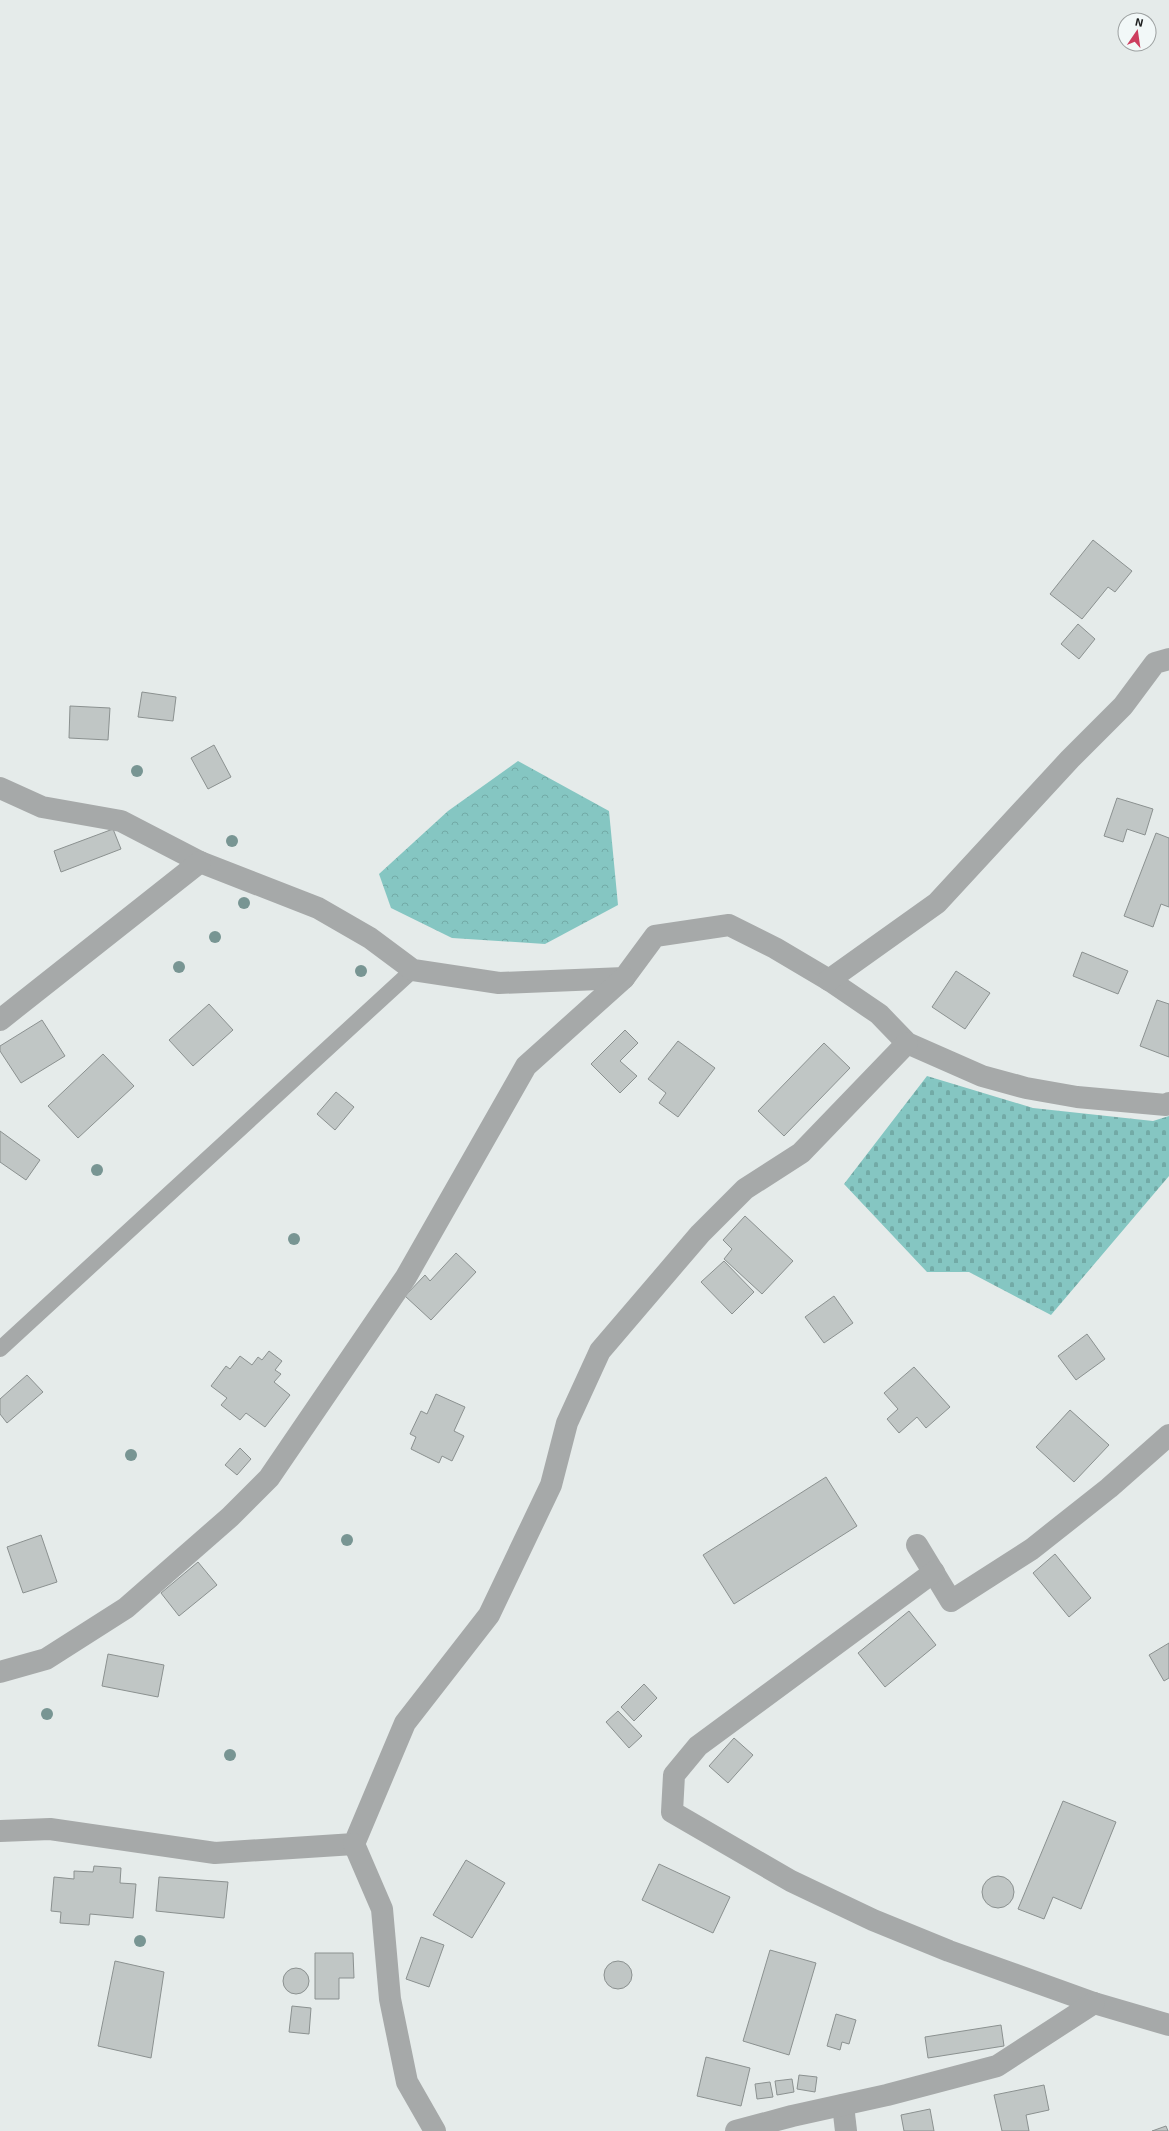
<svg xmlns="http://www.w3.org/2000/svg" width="1169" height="2131" font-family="'Exo 2',sans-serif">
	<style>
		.forest { fill: url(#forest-crowns) }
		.cemetery { fill: url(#cemetery-stones) }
		.building { fill: #c0c6c5; stroke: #8b9190 }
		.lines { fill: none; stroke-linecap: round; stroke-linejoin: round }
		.lane { stroke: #a6a9a9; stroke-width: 16 }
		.street { stroke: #a6a9a9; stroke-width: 22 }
		.tree { fill: #789593 }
	</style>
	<defs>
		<pattern id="forest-crowns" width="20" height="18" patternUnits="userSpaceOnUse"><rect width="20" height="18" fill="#85c6c2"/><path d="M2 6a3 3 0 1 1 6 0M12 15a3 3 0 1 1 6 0" fill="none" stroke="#72aaa6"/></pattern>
		<pattern id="cemetery-stones" width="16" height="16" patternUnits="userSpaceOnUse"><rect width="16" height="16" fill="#85c6c2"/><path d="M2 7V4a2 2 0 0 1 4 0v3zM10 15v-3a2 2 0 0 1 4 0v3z" fill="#72aaa6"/></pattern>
	</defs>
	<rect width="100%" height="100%" fill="#e5ebea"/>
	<!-- forest -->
	<polygon class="forest" points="518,761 609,811 618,905 545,944 452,938 391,908 379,874 448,811"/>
	<!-- cemetery -->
	<polygon class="cemetery" points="927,1076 1033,1108 1153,1121 1169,1116 1169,1176 1051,1315 969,1272 927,1272 844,1184"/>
	<!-- building -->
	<g class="building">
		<polygon points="1093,540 1132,571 1115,592 1108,587 1082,619 1050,594"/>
		<polygon points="1078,624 1095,639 1079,659 1061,644"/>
		<polygon points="142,692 176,697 173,721 138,717"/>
		<polygon points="70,706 110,708 108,740 69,738"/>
		<polygon points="214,745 231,777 208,789 191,758"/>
		<polygon points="1117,798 1153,809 1145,835 1127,829 1123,842 1104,836"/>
		<polygon points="113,829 121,849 61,872 54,851"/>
		<polygon points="1156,833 1169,838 1169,907 1161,904 1153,927 1124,916"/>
		<polygon points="1082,952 1128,971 1118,994 1073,976"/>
		<polygon points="956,971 990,993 965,1029 932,1007"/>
		<polygon points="1157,1000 1169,1004 1169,1057 1140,1046"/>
		<polygon points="209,1004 233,1030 193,1066 169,1040"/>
		<polygon points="42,1020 65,1056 21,1083 0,1051 0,1046"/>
		<polygon points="625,1030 638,1043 620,1061 637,1076 620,1093 591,1064"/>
		<polygon points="678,1041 715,1068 678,1117 659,1103 666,1093 648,1079"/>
		<polygon points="824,1043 850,1068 784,1136 758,1111"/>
		<polygon points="103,1054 134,1086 78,1138 48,1106"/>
		<polygon points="336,1092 354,1107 335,1130 317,1114"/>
		<polygon points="0,1131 40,1160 26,1180 0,1162"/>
		<polygon points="745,1216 793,1261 762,1294 724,1259 732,1249 723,1240"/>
		<polygon points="456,1253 476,1272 431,1320 405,1296 425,1275 430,1281"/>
		<polygon points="724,1261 754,1292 732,1314 701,1282"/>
		<polygon points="834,1296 853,1323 824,1343 805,1317"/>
		<polygon points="1087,1334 1105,1359 1076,1380 1058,1356"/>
		<polygon points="269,1351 282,1361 275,1370 281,1374 274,1382 290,1395 265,1427 246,1413 240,1420 221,1405 227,1398 211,1386 226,1366 230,1369 240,1356 252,1365 258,1357 262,1360"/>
		<polygon points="914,1367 950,1407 926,1428 917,1417 899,1433 887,1419 898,1409 884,1393"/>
		<polygon points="27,1375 43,1392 7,1423 0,1414 0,1399"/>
		<polygon points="436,1394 465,1407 454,1431 464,1436 452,1461 442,1456 439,1463 411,1449 416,1437 410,1434 421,1411 427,1414"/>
		<polygon points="1070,1410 1109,1445 1074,1482 1036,1447"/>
		<polygon points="240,1448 251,1459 237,1475 225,1465"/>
		<polygon points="826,1477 857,1526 734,1604 703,1555"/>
		<polygon points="41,1535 57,1582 23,1593 7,1547"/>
		<polygon points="1055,1554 1091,1598 1069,1617 1033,1573"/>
		<polygon points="198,1562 217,1585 179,1616 161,1593"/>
		<polygon points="909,1611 936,1645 885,1687 858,1653"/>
		<polygon points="1169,1643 1169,1678 1164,1681 1149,1655"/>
		<polygon points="108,1654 164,1665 158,1697 102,1686"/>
		<polygon points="644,1684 657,1698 634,1721 621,1707"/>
		<polygon points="618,1711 642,1736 629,1748 606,1722"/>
		<polygon points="734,1738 753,1755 728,1783 709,1766"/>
		<polygon points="1063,1801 1116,1822 1081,1909 1053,1897 1044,1919 1018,1909"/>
		<polygon points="466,1860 505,1883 472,1938 433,1915"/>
		<polygon points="659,1864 730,1897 713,1933 642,1900"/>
		<polygon points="94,1866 121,1868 120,1883 136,1884 133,1918 90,1914 89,1925 60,1923 61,1912 51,1911 54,1877 74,1879 74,1871 93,1872"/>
		<circle cx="998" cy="1892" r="16"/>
		<polygon points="159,1877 228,1882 224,1918 156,1911"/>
		<polygon points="421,1937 444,1945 429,1987 406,1979"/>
		<polygon points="770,1950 816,1963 789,2055 743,2041"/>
		<polygon points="315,1953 353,1953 354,1978 339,1978 339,1999 315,1999"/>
		<circle cx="618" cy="1975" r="14"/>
		<polygon points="115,1961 164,1972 151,2058 98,2046"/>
		<circle cx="296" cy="1981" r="13"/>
		<polygon points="292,2006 311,2008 309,2034 289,2032"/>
		<polygon points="836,2014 856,2020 849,2044 842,2042 840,2050 827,2046"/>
		<polygon points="1001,2025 1004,2046 928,2058 925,2037"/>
		<polygon points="706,2057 750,2068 741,2106 697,2096"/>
		<polygon points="799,2075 817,2077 815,2092 797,2089"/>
		<polygon points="792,2079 794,2092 777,2095 775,2081"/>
		<polygon points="770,2082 773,2097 757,2099 755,2084"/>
		<polygon points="1044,2085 1049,2110 1026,2115 1029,2131 1002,2131 994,2095"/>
		<polygon points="930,2109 934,2131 904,2131 901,2115"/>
		<polygon points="1166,2126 1168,2131 1152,2131"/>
	</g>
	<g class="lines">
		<!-- lane -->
		<polyline class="lane" points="0,1349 413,970"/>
		<!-- street -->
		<g class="street">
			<polyline points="0,788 42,807 121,821 200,862 318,908 370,938 413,970 499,983 624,978 655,936 729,925 775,948 829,980 879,1014 907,1043 982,1076 1026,1088 1077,1097 1166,1105 1169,1103"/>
			<polyline points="829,980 937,903 1070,759 1123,706 1155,663 1169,659"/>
			<polyline points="0,1020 200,862"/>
			<polyline points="917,1545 951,1601 1032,1549 1109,1488 1169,1435"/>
			<polyline points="934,1572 698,1746 674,1775 672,1812 791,1881 873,1920 949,1951 1094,2003 1169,2025"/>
			<polyline points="0,1672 46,1659 126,1608 230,1517 269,1478 406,1277 526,1066 624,978"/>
			<polyline points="0,1831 50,1829 215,1853 354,1844 405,1723 489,1615 551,1485 567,1423 600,1351 700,1234 745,1189 801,1153 907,1043"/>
			<polyline points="354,1844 382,1909 390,1999 407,2082 435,2131"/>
			<polyline points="843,2105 846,2131"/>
			<polyline points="736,2131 792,2116 887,2095 997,2066 1094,2003"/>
		</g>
	</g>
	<!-- trees -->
	<g class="tree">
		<circle cx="137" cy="771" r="6"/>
		<circle cx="232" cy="841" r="6"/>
		<circle cx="244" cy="903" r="6"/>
		<circle cx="215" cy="937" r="6"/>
		<circle cx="179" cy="967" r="6"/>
		<circle cx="361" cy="971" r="6"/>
		<circle cx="97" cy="1170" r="6"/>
		<circle cx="294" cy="1239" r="6"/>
		<circle cx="131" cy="1455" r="6"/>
		<circle cx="347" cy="1540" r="6"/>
		<circle cx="47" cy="1714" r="6"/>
		<circle cx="230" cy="1755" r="6"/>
		<circle cx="140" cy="1941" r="6"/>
	</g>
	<!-- north arrow -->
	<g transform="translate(1137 32) rotate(13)"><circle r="19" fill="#f2f8f8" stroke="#9da1a1"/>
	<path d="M0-3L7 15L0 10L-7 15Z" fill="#cd3e5f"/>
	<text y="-6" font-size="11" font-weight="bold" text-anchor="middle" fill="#1d1f1f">N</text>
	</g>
</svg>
